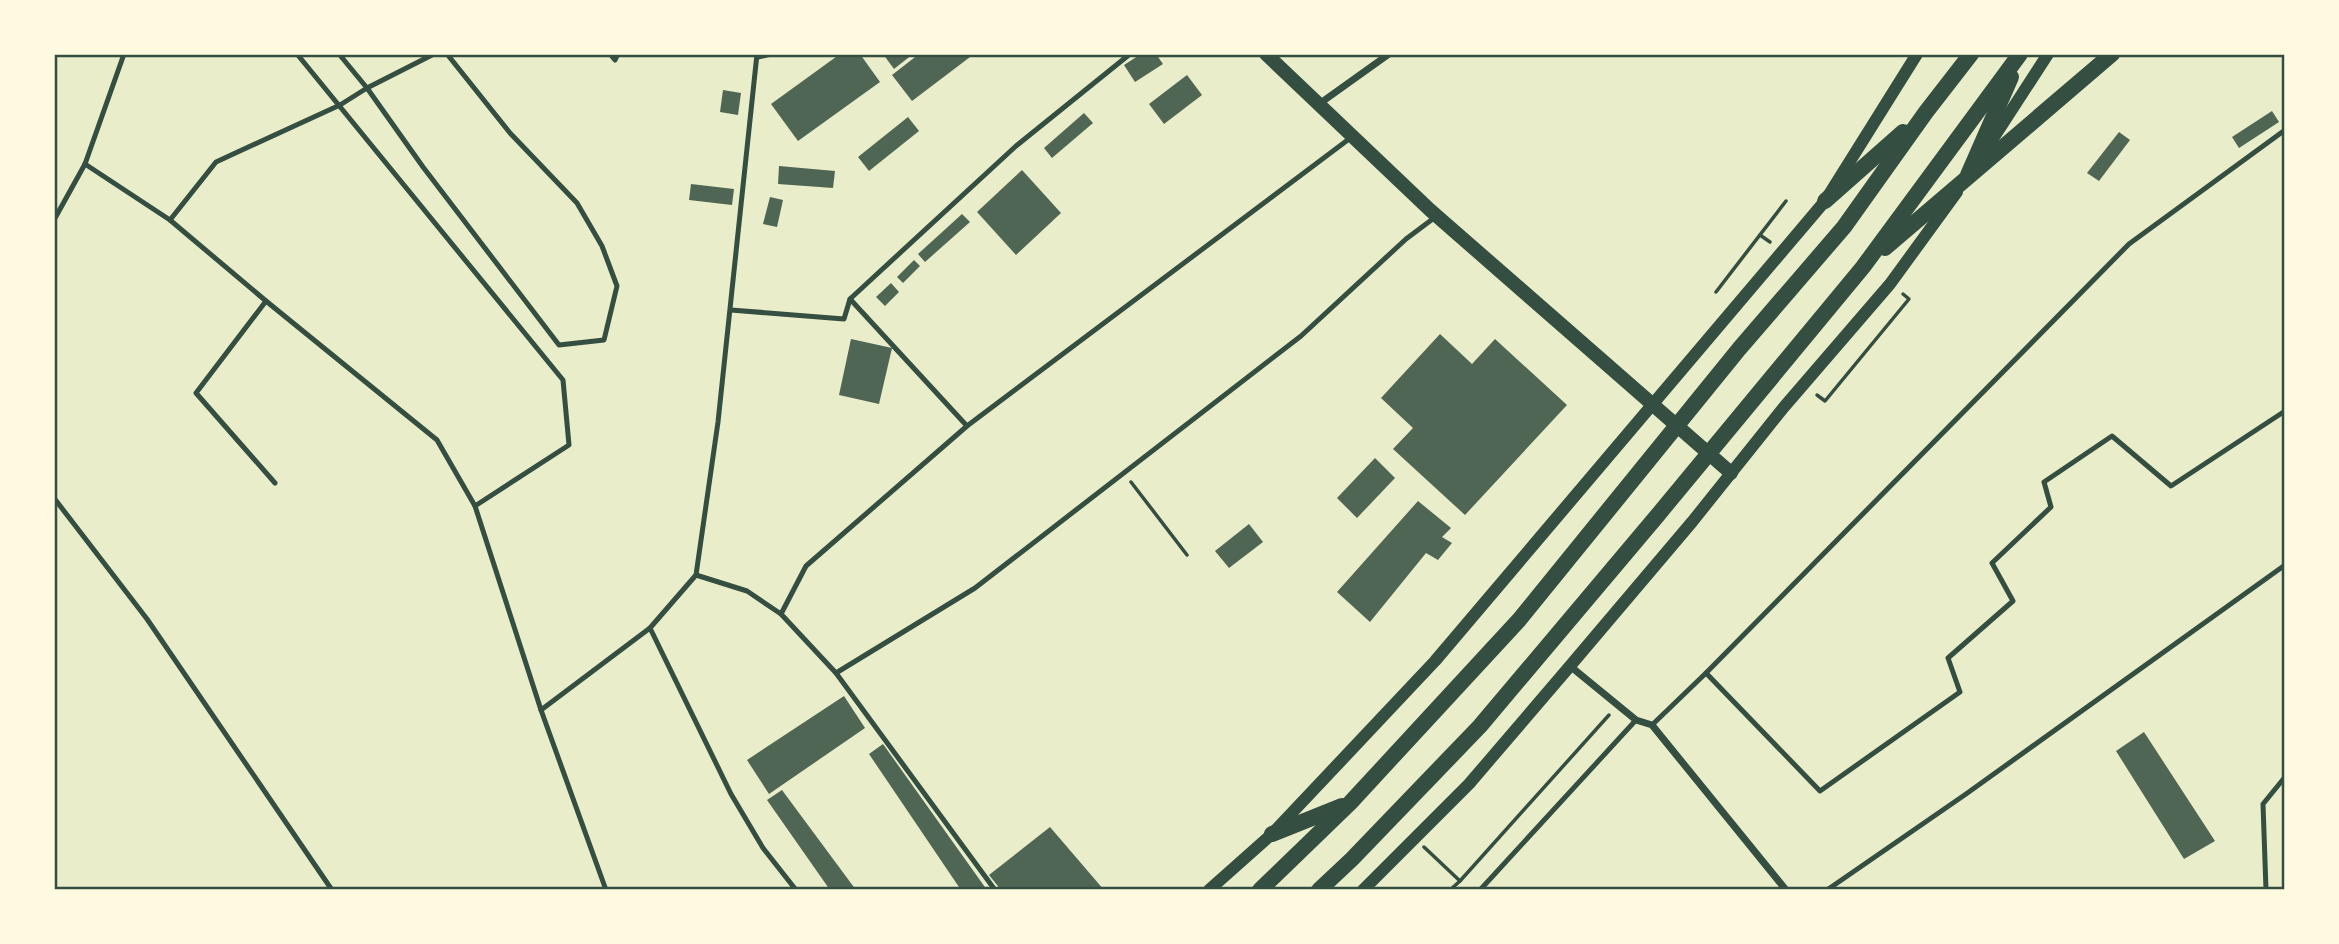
<svg xmlns="http://www.w3.org/2000/svg" width="2339" height="944" font-family="'Work Sans',sans-serif">
	<style>
		.building { fill: #4f6655 }
		.lines { fill: none; stroke-linecap: round; stroke-linejoin: round }
		.path { stroke: #344e41; stroke-width: 3.5 }
		.service { stroke: #344e41; stroke-width: 5 }
		.minor { stroke: #344e41; stroke-width: 7 }
		.tertiary { stroke: #344e41; stroke-width: 12 }
		.secondary { stroke: #344e41; stroke-width: 14 }
		.primary { stroke: #344e41; stroke-width: 16 }
		.neatline { fill: none; stroke: #344e41; stroke-width: 2.5 }
	</style>
	<rect width="100%" height="100%" fill="#e9edc9"/>
	<!-- building -->
	<g class="building">
		<polygon points="840,54 860,54 880,82 798,141 771,104"/>
		<polygon points="883,54 913,54 894,69"/>
		<polygon points="919,54 974,54 912,101 892,75"/>
		<polygon points="1141,54 1156,54 1163,64 1135,82 1124,65"/>
		<polygon points="1187,75 1202,95 1164,124 1149,104"/>
		<polygon points="723,90 741,93 738,115 720,112"/>
		<polygon points="2272,111 2279,122 2239,148 2232,137"/>
		<polygon points="1084,113 1093,123 1052,158 1044,148"/>
		<polygon points="908,117 919,131 869,171 858,157"/>
		<polygon points="2119,132 2130,140 2099,181 2087,173"/>
		<polygon points="779,166 835,171 833,188 778,184"/>
		<polygon points="1022,170 1061,213 1016,255 977,212"/>
		<polygon points="691,184 734,189 732,205 689,200"/>
		<polygon points="770,197 783,200 777,227 763,224"/>
		<polygon points="962,214 970,222 925,262 918,254"/>
		<polygon points="914,260 920,266 903,283 897,277"/>
		<polygon points="891,283 899,292 885,306 876,297"/>
		<polygon points="1440,334 1472,364 1495,339 1567,405 1465,515 1393,449 1413,428 1381,398"/>
		<polygon points="851,339 892,348 879,404 839,395"/>
		<polygon points="1375,458 1395,478 1357,518 1337,498"/>
		<polygon points="1418,501 1451,528 1442,537 1452,543 1438,560 1426,553 1370,622 1337,592"/>
		<polygon points="1249,524 1263,542 1229,568 1215,551"/>
		<polygon points="844,696 865,728 769,794 747,760"/>
		<polygon points="2144,732 2215,841 2184,859 2116,751"/>
		<polygon points="883,744 987,890 961,890 869,754"/>
		<polygon points="782,790 856,890 830,890 767,800"/>
		<polygon points="1050,827 1104,890 1001,890 989,875"/>
	</g>
	<g class="lines">
		<!-- path -->
		<g class="path">
			<polyline points="1760,235 1770,242"/>
			<polyline points="1716,292 1786,201"/>
			<polyline points="1817,395 1825,401 1909,299 1903,294"/>
			<polyline points="1131,482 1187,555"/>
			<polyline points="1424,847 1460,881 1609,715"/>
			<polyline points="1450,890 1460,881"/>
		</g>
		<!-- service -->
		<g class="service">
			<polyline points="297,54 563,380 569,445 475,506"/>
			<polyline points="339,54 367,88 423,167 559,345 604,340 617,286 602,246 577,203 510,133 447,54"/>
			<polyline points="610,54 615,60 618,54"/>
			<polyline points="758,57 771,54"/>
			<polyline points="85,164 170,220 266,301 437,440 475,506 541,710 606,890"/>
			<polyline points="54,220 85,164 124,54"/>
			<polyline points="170,220 216,162 340,105 367,88 434,54"/>
			<polyline points="850,299 967,426"/>
			<polyline points="266,301 196,393 275,483"/>
			<polyline points="731,310 844,319 850,299 1016,146 1130,54"/>
			<polyline points="54,498 147,619 332,890"/>
			<polyline points="696,575 747,591 781,614 836,673 995,890"/>
			<polyline points="781,614 806,566 967,426 1353,136"/>
			<polyline points="650,628 731,794 763,848 796,890"/>
			<polyline points="836,673 975,588 1301,336 1406,239 1434,218"/>
			<polyline points="1706,673 1820,791 1960,692 1948,658 2013,601 1992,563 2051,507 2044,482 2112,436 2171,486 2285,411"/>
			<polyline points="541,710 650,628 696,575 718,422 757,54"/>
			<polyline points="1652,725 1706,673 2129,244 2285,130"/>
			<polyline points="1480,890 1636,720"/>
			<polyline points="1827,890 1966,794 2285,565"/>
			<polyline points="2266,890 2263,804 2285,777"/>
		</g>
		<!-- minor -->
		<g class="minor">
			<polyline points="1319,104 1389,54"/>
			<polyline points="1570,666 1636,720 1652,725 1786,890"/>
		</g>
		<!-- tertiary -->
		<g class="tertiary">
			<polyline points="1985,151 2048,54"/>
			<polyline points="1209,890 1272,834 1435,661 1825,201 1917,54"/>
			<polyline points="1363,890 1469,784 1570,666 1692,522 1784,407 1890,284 1957,192"/>
		</g>
		<!-- secondary -->
		<polyline class="secondary" points="1266,54 1430,210 1731,473"/>
		<!-- primary -->
		<g class="primary">
			<polyline points="1968,175 2011,77"/>
			<polyline points="1825,201 1903,132"/>
			<polyline points="1885,248 2112,54"/>
			<polyline points="1272,834 1342,806"/>
			<polyline points="1260,890 1350,803 1519,620 1739,349 1844,227 1926,112 1971,54"/>
			<polyline points="1319,890 1352,859 1480,726 1657,516 1863,267 2020,54"/>
		</g>
	</g>
	<!-- border -->
	<rect width="2339" height="944" fill="none" stroke="#fefae0" stroke-width="112"/>
	<rect x="56" y="56" width="2227" height="832" class="neatline"/>
</svg>
